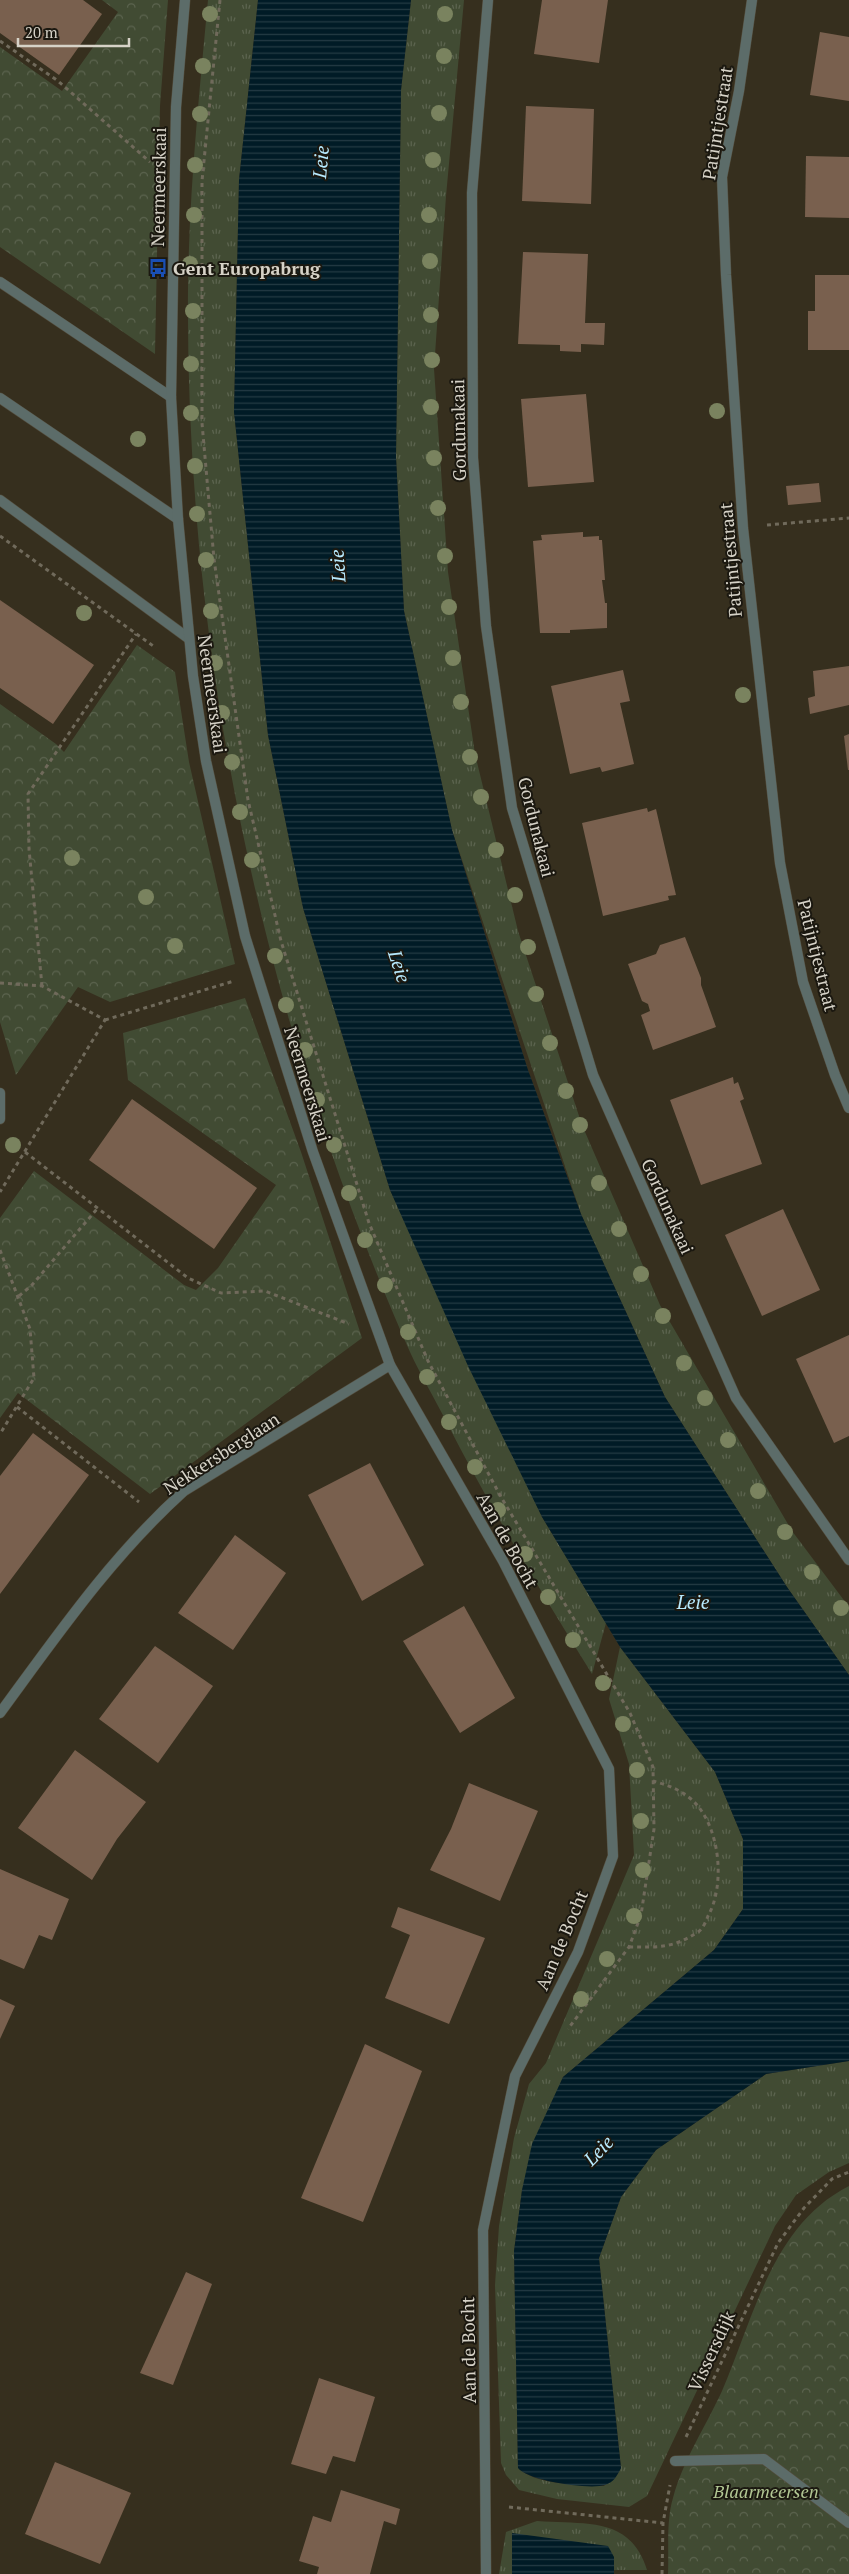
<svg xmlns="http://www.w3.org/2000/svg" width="849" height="2574" font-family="'PT Serif',serif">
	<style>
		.grass { fill: url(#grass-tufts) }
		.park { fill: url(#park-crowns) }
		.water { fill: url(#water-rules) }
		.building { fill: #79604e }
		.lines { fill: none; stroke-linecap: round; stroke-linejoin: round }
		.service-casing { stroke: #534c3c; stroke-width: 11 }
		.pedestrian-casing { stroke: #534c3c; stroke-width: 11 }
		.minor-casing { stroke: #534c3c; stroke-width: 11 }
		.tertiary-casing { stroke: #534c3c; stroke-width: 11 }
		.path { stroke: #706a5b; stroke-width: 3; stroke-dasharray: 4 4; stroke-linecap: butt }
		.service { stroke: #5c6c69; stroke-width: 10 }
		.pedestrian { stroke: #5c6c69; stroke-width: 10 }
		.minor { stroke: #5c6c69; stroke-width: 10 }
		.tertiary { stroke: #5c6c69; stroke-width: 10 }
		.tree { fill: #7a835f }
		.labels { text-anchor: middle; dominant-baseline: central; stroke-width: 4; stroke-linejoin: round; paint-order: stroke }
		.street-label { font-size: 18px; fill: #d6d2c7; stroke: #1b1810 }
		.poi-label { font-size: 18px; font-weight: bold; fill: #d6d2c7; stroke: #1b1810; text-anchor: start }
		.park-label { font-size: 18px; font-style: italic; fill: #b2c794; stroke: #1b1810 }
		.water-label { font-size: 19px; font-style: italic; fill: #b7e9fd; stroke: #1b1810 }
	</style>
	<defs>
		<pattern id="grass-tufts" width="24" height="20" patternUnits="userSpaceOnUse" patternTransform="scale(1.25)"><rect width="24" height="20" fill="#414b33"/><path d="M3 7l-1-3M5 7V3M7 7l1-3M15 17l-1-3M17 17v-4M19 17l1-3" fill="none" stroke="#5c644f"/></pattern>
		<pattern id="park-crowns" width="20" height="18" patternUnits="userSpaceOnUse" patternTransform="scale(1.25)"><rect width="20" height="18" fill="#414b33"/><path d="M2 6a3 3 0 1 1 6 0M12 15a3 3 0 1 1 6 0" fill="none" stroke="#5c644f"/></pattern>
		<pattern id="water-rules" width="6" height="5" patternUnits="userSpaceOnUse" patternTransform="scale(1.25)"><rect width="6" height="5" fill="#001b26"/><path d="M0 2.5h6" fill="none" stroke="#243b44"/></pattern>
	</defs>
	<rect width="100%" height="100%" fill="#362f1e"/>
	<!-- grass -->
	<g class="grass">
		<path d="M 208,0 L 258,0 L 239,180 L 234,412 L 268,735 L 303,908 L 390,1190 L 542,1517 L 606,1623 L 592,1674 C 541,1592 491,1509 447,1423 C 435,1399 421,1376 410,1352 C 263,1021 185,653 188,290 C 189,193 199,96 208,0 Z"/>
		<polygon points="411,0 464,0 446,196 434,369 448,572 475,754 518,931 582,1125 660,1305 792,1531 849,1607 849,1675 787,1587 665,1397 581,1214 452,830 404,611 396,457 401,90"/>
		<path d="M 620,1647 L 715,1772 L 743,1839 L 743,1909 L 714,1950 L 563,2077 L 522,2190 L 514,2251 L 518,2467 C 531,2485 584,2485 604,2486 L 621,2468 L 599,2258 L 621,2197 L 656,2150 L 766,2074 L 849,2061 L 849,2163 L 829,2172 L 796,2195 L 775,2226 L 647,2496 L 629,2507 L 557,2499 L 519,2490 L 506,2475 L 501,2463 L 495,2285 L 499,2226 L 514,2138 L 529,2084 L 546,2063 L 634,1855 L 629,1764 L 609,1699 Z"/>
		<path d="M 537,2521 C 584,2525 630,2515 647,2570 L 614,2570 L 614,2557 L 512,2533 L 512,2574 L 499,2574 L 506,2532 Z"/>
	</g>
	<!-- park -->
	<g class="park">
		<polygon points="102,0 168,0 160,106 155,354 0,247 0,47 62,91 118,12"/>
		<polygon points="137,645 175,672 189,762 235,964 110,1002 78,987 16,1075 0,1022 0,704 56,744 64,752"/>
		<polygon points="245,998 301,1152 362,1338 150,1494 18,1393 0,1418 0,1218 34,1171 184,1285 196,1290 218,1268 276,1185 128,1080 123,1033"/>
		<path d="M 849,2186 L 849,2574 L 668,2574 C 669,2550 666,2521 673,2498 C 683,2460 706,2426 722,2391 C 754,2317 772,2225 849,2186 Z"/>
	</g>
	<!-- water -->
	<g class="water">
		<path d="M 258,0 L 411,0 L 401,90 L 396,457 L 404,611 L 452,830 L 528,1070 L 581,1214 L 665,1397 L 787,1587 L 849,1675 L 849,2061 L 766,2074 L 656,2150 L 621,2197 L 599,2258 L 621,2468 C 617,2476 614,2482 605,2485 C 590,2490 528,2481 518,2468 L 514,2251 L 522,2190 L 532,2144 L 563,2077 L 714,1950 L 743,1909 L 743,1839 L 715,1772 L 620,1647 L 542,1517 L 468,1366 L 390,1190 L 303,908 L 268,735 L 234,412 L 239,180 Z"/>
		<polygon points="512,2533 608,2546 614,2557 614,2574 512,2574"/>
	</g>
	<!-- building -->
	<g class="building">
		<polygon points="0,0 83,0 102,14 59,75 0,33"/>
		<polygon points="542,0 608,0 599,63 534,54"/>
		<polygon points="820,32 849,37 849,101 810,95"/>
		<polygon points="526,106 594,109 591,204 522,201"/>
		<polygon points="806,156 849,157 849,218 805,217"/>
		<polygon points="523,252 588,254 585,323 605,323 604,345 581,344 581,352 560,351 560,345 518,344"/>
		<polygon points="815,275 849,275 849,350 808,350 808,311 815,311"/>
		<polygon points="586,394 594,482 528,487 521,399"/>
		<polygon points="819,483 821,502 788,505 786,486"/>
		<polygon points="583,532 583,537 599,536 599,540 602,540 605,580 602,580 605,603 607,603 607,628 570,630 570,633 540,633 533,541 542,540 541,535"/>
		<polygon points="0,600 94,665 53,724 0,688"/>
		<polygon points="849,666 849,705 810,714 808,698 815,696 813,671"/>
		<polygon points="623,670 630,701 620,703 634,764 602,772 600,767 570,774 551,686"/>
		<polygon points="849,734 849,770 848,770 844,736"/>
		<polygon points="647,808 648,812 656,809 676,895 668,896 669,900 603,916 582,823"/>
		<polygon points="685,937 701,978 701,985 716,1027 653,1050 641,1015 650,1011 648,1004 642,1001 628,964 656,954 660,945"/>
		<polygon points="733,1077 734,1084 738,1082 744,1099 740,1101 762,1164 701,1185 670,1100"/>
		<polygon points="132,1099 257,1188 214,1249 89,1160"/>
		<polygon points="783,1209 820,1290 762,1316 725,1235"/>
		<polygon points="849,1335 849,1436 834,1443 796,1359"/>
		<polygon points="33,1433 89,1475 0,1594 0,1476"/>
		<polygon points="370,1463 424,1565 362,1601 308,1495"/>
		<polygon points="235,1535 286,1573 233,1650 178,1613"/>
		<polygon points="464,1606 515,1698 460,1733 403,1641"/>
		<polygon points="155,1646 213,1686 158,1763 99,1719"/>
		<polygon points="75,1750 146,1802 117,1839 92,1880 18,1828"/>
		<polygon points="469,1783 538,1811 500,1901 430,1870 451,1829"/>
		<polygon points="0,1869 69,1899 52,1940 39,1935 24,1969 0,1959"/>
		<polygon points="398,1907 485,1938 449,2024 385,1998 410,1935 391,1927"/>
		<polygon points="0,1999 15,2006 0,2039"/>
		<polygon points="365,2044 422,2071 363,2222 301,2198"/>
		<polygon points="186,2272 212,2284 173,2385 140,2373"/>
		<polygon points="319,2378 375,2397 355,2462 333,2456 326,2474 291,2464"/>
		<polygon points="55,2462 131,2493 100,2564 25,2534"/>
		<polygon points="341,2490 400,2509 396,2525 384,2521 370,2574 317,2574 319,2567 299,2561 313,2516 331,2522"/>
	</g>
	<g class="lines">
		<!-- service casing -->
		<g class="service-casing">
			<g id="service">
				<polyline points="0,282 171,397"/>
				<polyline points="0,398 178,519"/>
				<polyline points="0,500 188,638"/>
				<polyline points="0,1093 0,1119"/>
			</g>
		</g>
		<!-- pedestrian casing -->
		<g class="pedestrian-casing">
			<polyline id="pedestrian" points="675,2461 764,2459 849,2523"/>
		</g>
		<!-- minor casing -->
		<g class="minor-casing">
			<g id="minor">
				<polyline points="185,0 176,107 171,397 178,519 193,676 206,761 245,936 313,1152 390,1365 503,1561 609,1769 613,1856 578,1952 515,2076 483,2230 486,2574"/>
				<path d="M 0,1713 C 58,1634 111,1557 184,1491 L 390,1365"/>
			</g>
		</g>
		<!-- tertiary casing -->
		<g class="tertiary-casing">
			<g id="tertiary">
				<polyline points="488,0 472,193 473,458 486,626 512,808 593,1075 736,1398 849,1560"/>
				<polyline points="752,0 739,91 722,177 726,275 743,528 780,863 803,982 835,1075 849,1108"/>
			</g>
		</g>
		<!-- path -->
		<g class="path">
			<polyline points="220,0 202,181 202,423 214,559 248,800 281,941 369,1223 428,1361 501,1497 630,1713 653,1767 654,1829 641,1915 629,1947 568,2029"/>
			<polyline points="0,41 58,81 150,162"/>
			<polyline points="767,525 849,518"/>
			<polyline points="0,536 156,648"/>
			<polyline points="0,983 42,986 105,1020 0,1192"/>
			<polyline points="42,986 29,849 28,794 136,634"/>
			<polyline points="105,1020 234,981"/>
			<polyline points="25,1152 188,1278 221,1293 265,1291 349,1324"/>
			<polyline points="0,1250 30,1329 34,1378 0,1434"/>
			<polyline points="19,1296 32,1285 97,1209"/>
			<polyline points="17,1407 139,1502"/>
			<path d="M 629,1947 C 658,1947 672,1949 698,1932 C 703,1929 706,1921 708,1916 C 726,1884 720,1824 691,1799 C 679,1789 667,1785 653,1781"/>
			<polyline points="686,2437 778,2243 804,2208 832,2179 849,2172"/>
			<polyline points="509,2507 663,2523"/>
			<polyline points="662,2574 663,2523 670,2485"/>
		</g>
		<!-- service -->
		<use href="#service" class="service"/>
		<!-- pedestrian -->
		<use href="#pedestrian" class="pedestrian"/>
		<!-- minor -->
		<use href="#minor" class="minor"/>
		<!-- tertiary -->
		<use href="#tertiary" class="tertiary"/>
	</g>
	<!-- trees -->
	<g class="tree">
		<circle cx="210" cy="14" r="8"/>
		<circle cx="445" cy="14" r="8"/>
		<circle cx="444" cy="56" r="8"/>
		<circle cx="203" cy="66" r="8"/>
		<circle cx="439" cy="113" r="8"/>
		<circle cx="200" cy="114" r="8"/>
		<circle cx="433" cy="160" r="8"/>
		<circle cx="195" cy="165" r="8"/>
		<circle cx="194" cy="215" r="8"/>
		<circle cx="429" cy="215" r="8"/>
		<circle cx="430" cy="261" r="8"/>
		<circle cx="190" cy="264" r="8"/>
		<circle cx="193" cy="311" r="8"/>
		<circle cx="431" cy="315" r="8"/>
		<circle cx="432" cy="360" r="8"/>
		<circle cx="191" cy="364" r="8"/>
		<circle cx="431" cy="407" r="8"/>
		<circle cx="717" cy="411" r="8"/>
		<circle cx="191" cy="413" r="8"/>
		<circle cx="138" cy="439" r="8"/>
		<circle cx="434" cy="458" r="8"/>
		<circle cx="195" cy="466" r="8"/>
		<circle cx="438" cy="508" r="8"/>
		<circle cx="197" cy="514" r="8"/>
		<circle cx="445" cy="556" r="8"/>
		<circle cx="206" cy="560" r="8"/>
		<circle cx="449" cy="607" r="8"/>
		<circle cx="211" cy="611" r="8"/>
		<circle cx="84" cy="613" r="8"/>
		<circle cx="453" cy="658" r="8"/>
		<circle cx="215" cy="663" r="8"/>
		<circle cx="743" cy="695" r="8"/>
		<circle cx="461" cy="702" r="8"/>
		<circle cx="222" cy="713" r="8"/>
		<circle cx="470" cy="757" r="8"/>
		<circle cx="232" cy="762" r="8"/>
		<circle cx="481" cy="797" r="8"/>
		<circle cx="240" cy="812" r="8"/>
		<circle cx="496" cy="850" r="8"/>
		<circle cx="72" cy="858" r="8"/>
		<circle cx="252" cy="860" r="8"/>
		<circle cx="515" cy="895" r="8"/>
		<circle cx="146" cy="897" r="8"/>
		<circle cx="175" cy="946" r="8"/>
		<circle cx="528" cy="947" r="8"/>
		<circle cx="275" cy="956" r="8"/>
		<circle cx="536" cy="994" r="8"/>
		<circle cx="286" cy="1005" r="8"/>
		<circle cx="550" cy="1043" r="8"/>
		<circle cx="305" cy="1050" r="8"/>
		<circle cx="566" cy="1091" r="8"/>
		<circle cx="317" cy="1100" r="8"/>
		<circle cx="580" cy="1125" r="8"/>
		<circle cx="13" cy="1145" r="8"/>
		<circle cx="334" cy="1145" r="8"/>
		<circle cx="599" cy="1183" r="8"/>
		<circle cx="349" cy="1193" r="8"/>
		<circle cx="619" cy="1229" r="8"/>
		<circle cx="365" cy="1240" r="8"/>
		<circle cx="641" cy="1274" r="8"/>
		<circle cx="385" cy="1285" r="8"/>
		<circle cx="663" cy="1316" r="8"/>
		<circle cx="408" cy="1332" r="8"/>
		<circle cx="684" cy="1363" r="8"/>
		<circle cx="427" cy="1377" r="8"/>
		<circle cx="705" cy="1398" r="8"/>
		<circle cx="449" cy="1422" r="8"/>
		<circle cx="728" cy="1440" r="8"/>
		<circle cx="475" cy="1467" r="8"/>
		<circle cx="758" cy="1491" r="8"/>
		<circle cx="498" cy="1510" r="8"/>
		<circle cx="785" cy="1532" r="8"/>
		<circle cx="525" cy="1554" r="8"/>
		<circle cx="812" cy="1572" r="8"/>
		<circle cx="548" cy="1597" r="8"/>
		<circle cx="841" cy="1608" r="8"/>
		<circle cx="573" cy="1640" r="8"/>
		<circle cx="603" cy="1683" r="8"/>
		<circle cx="623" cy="1724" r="8"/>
		<circle cx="637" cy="1770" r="8"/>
		<circle cx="641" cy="1821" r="8"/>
		<circle cx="643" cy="1870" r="8"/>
		<circle cx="634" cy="1916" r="8"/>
		<circle cx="607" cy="1959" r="8"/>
		<circle cx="581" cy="1999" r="8"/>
	</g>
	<!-- icons -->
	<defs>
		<g id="bus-bare" transform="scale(1.5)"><path d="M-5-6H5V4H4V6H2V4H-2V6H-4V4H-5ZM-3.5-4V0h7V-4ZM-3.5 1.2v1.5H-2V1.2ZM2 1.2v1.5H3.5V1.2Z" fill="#1a4fb4" stroke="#1b1810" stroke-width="2.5" paint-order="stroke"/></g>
	</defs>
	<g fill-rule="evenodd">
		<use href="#bus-bare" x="158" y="268"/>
	</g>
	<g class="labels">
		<!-- street labels -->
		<g class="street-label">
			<text transform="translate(717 123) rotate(-81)">Patijntjestraat</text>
			<text transform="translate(158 187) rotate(-89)">Neermeerskaai</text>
			<text transform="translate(458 430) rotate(-91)">Gordunakaai</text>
			<text transform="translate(730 560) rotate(-95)">Patijntjestraat</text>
			<text transform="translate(213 694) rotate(82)">Neermeerskaai</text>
			<text transform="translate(537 827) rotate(76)">Gordunakaai</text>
			<text transform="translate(818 955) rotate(76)">Patijntjestraat</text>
			<text transform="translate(308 1084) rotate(73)">Neermeerskaai</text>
			<text transform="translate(668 1206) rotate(66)">Gordunakaai</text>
			<text transform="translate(221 1453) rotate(-33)">Nekkersberglaan</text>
			<text transform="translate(508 1540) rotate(61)">Aan de Bocht</text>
			<text transform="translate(561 1940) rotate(-67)">Aan de Bocht</text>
			<text transform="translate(468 2350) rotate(-91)">Aan de Bocht</text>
			<text transform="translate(711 2351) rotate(-65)">Vissersdijk</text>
		</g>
		<!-- poi labels -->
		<g class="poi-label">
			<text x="173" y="268">Gent Europabrug</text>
		</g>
		<!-- park labels -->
		<g class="park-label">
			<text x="766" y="2491">Blaarmeersen</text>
		</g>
		<!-- water labels -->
		<g class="water-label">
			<text transform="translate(320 162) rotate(-85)">Leie</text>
			<text transform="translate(337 566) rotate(-94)">Leie</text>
			<text transform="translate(400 966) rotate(72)">Leie</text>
			<text x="693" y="1601">Leie</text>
			<text transform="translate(598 2150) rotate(-46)">Leie</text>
		</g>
	</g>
	<!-- scale -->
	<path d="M18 38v8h111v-8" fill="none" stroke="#d6d2c7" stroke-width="2.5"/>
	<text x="25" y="38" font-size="15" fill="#d6d2c7" stroke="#1b1810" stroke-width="4" paint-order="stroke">20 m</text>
</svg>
